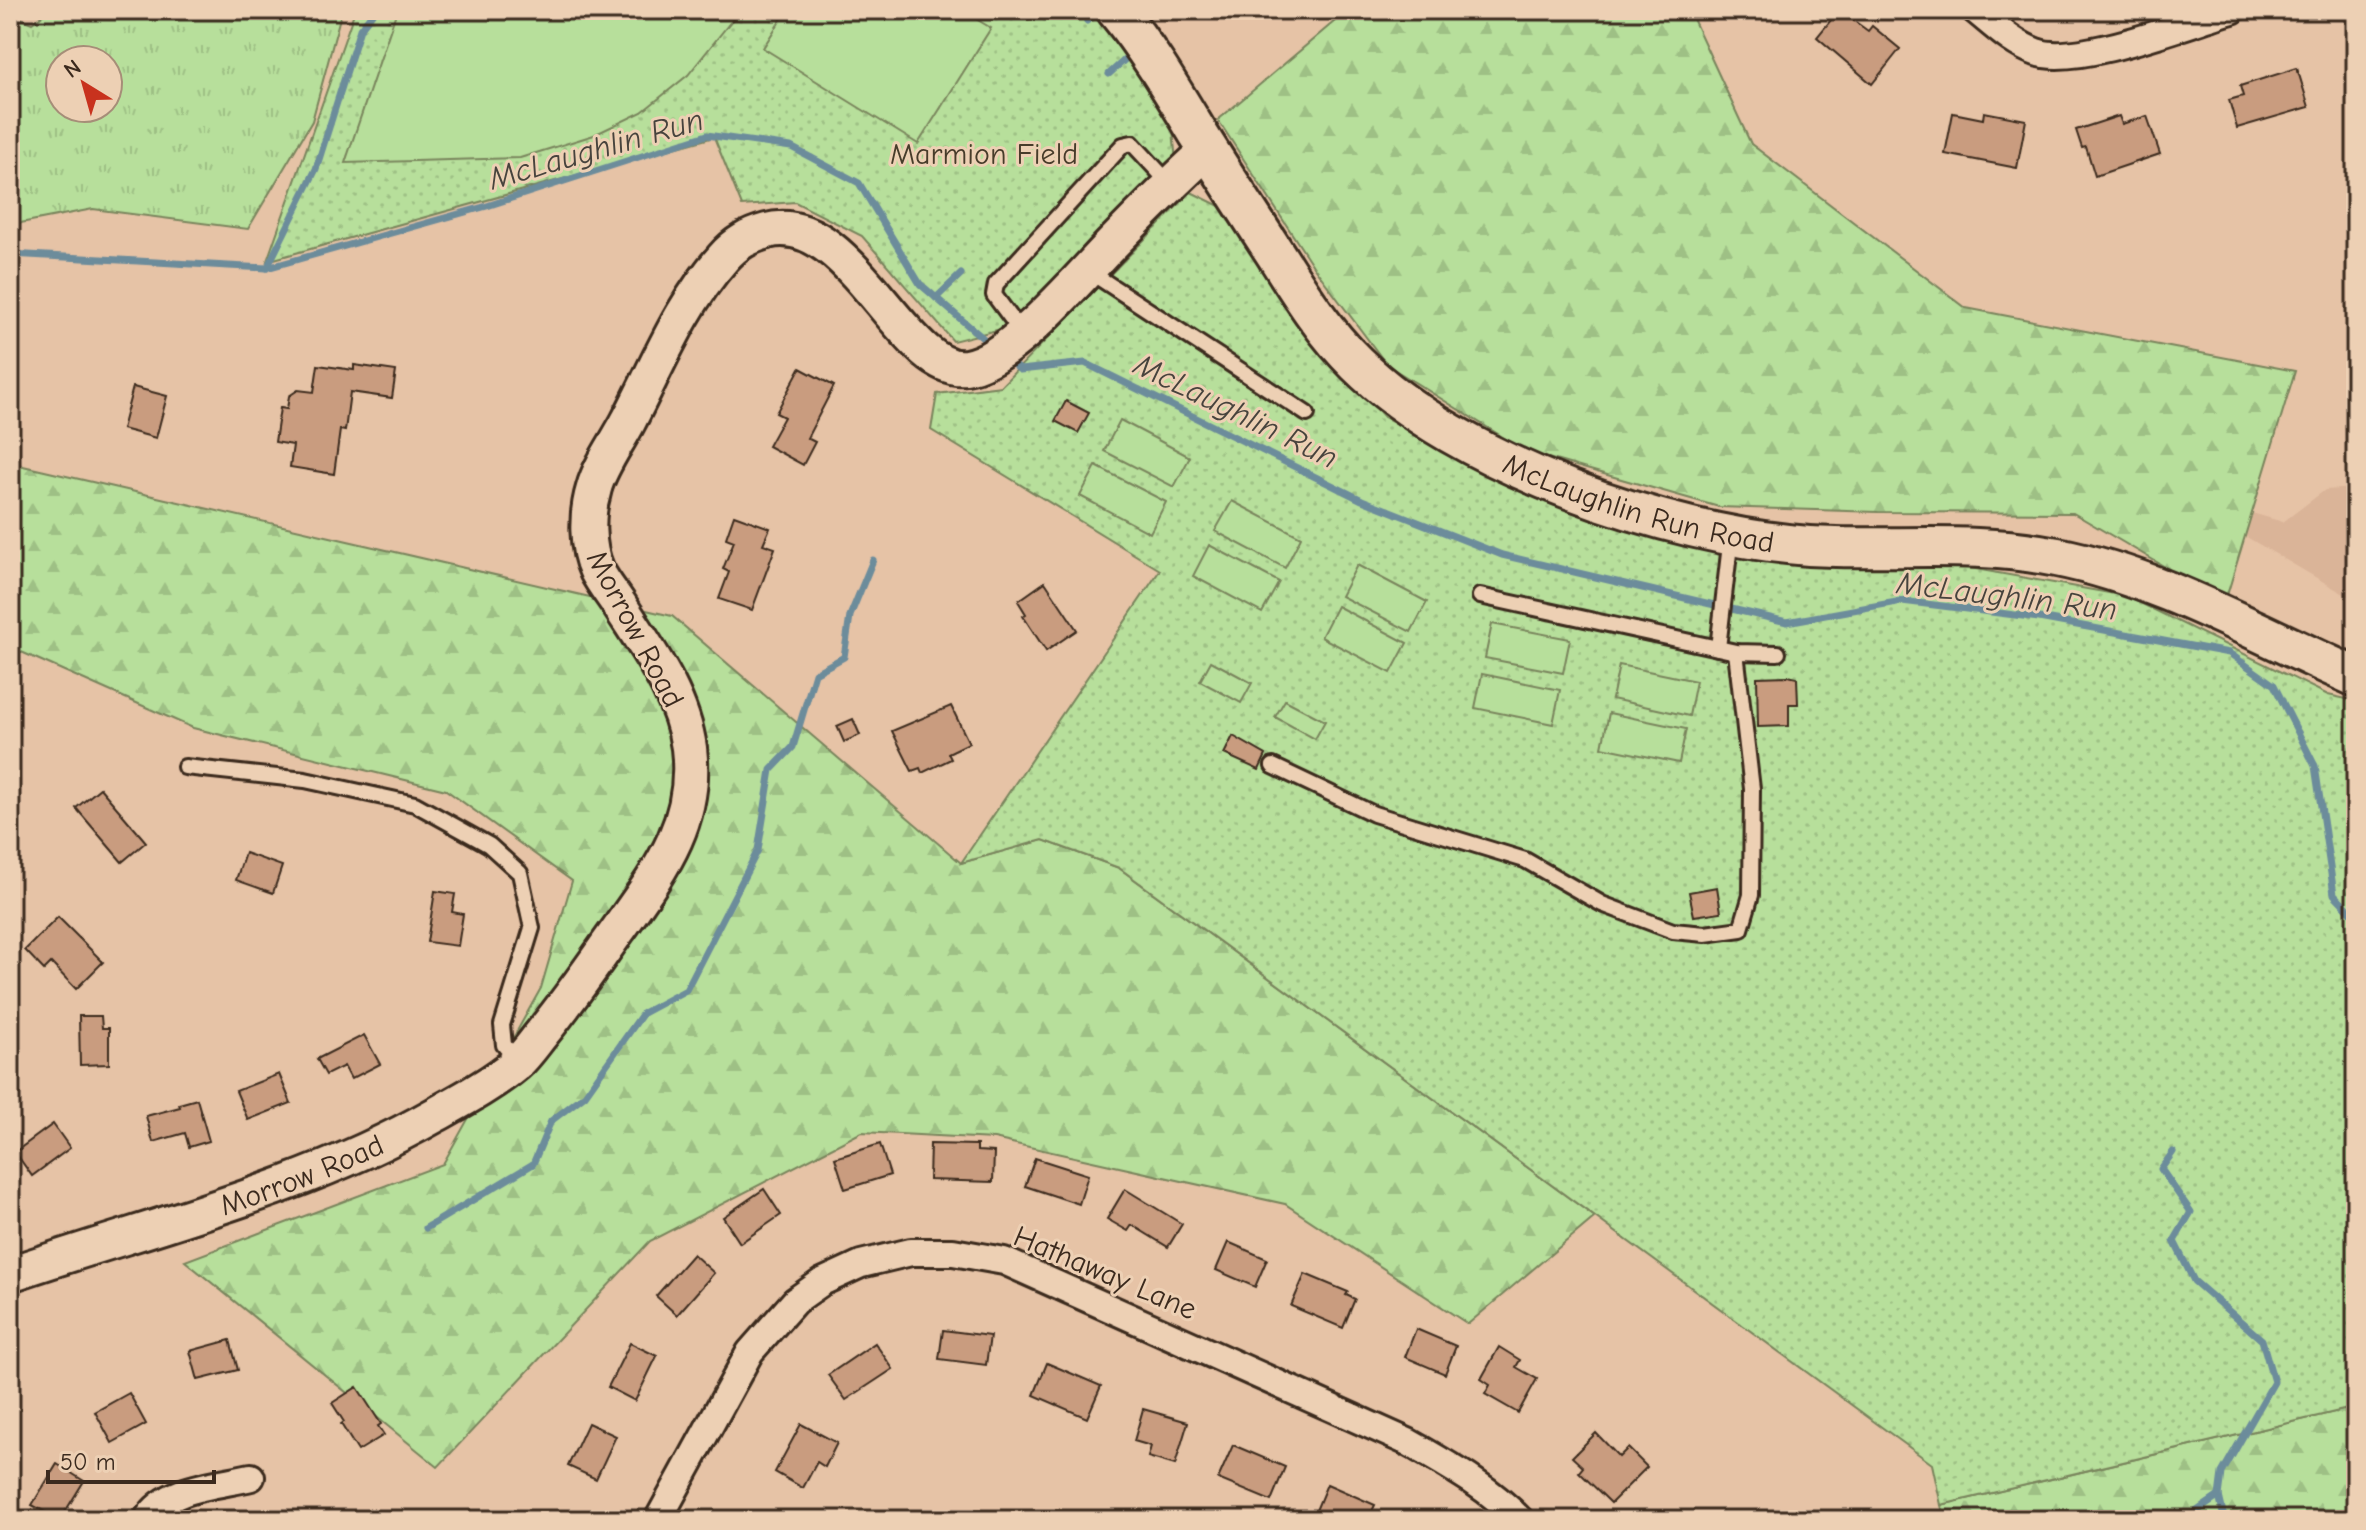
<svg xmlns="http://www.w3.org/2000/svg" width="2366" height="1530" font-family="'Comic Neue',sans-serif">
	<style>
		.built { fill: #dab498 }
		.grass { fill: url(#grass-tufts); stroke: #79845c; stroke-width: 2; fill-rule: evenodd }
		.forest { fill: url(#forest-firs); stroke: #79845c; stroke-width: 2 }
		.park { fill: url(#park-dots); stroke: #79845c; stroke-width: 2 }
		.garden { fill: #b7df9b; stroke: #79845c; stroke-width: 2 }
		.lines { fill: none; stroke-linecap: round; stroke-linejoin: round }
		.stream { stroke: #6c8c9b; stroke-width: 7 }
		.building { fill: #c99c7f; stroke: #3b2a1e; stroke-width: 2 }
		.service-casing { stroke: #3b2a1e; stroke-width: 20 }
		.minor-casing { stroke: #3b2a1e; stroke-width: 32 }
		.tertiary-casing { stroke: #3b2a1e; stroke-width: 40 }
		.secondary-casing { stroke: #3b2a1e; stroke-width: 44 }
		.service { stroke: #edd0b4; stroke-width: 14 }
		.minor { stroke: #edd0b4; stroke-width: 26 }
		.tertiary { stroke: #edd0b4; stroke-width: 34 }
		.secondary { stroke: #edd0b4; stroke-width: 38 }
		.labels { text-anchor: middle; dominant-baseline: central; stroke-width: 6; stroke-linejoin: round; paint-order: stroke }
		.park-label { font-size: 30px; fill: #473c2a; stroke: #edd0b4 }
		.street-label { font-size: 30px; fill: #3b2a1e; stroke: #edd0b4 }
		.water-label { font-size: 32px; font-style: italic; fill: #47433d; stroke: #edd0b4 }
	</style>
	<defs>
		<pattern id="grass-tufts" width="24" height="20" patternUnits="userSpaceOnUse" patternTransform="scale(2)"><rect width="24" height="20" fill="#b7df9b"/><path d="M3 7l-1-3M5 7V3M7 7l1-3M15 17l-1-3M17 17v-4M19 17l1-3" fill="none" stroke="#9ec085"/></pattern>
		<pattern id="forest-firs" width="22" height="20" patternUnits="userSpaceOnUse" patternTransform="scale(2)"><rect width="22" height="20" fill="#b7df9b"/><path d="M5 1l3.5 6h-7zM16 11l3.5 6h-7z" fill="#9ec085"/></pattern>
		<pattern id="park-dots" width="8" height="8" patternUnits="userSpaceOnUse" patternTransform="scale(2)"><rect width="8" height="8" fill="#b7df9b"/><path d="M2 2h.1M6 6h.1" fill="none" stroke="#9ec085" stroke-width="1.8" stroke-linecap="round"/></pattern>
	</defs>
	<rect width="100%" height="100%" fill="#e6c3a6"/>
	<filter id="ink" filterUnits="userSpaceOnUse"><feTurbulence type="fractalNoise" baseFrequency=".0125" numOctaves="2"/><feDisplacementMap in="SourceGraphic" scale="16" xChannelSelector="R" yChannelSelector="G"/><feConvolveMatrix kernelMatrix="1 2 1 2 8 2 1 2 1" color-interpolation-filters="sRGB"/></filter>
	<g filter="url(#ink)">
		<!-- built -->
		<polygon class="built" points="2356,488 2356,601 2238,532 2245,511 2283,522 2325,490"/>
		<!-- grass -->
		<path class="grass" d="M 49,10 L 342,10 L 312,121 L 248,229 L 93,209 L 10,225 L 10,14 L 32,23 ZM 60,60 L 108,60 L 108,108 L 60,108 Z"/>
		<!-- forest -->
		<g class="forest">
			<polygon points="1348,10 1689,10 1751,144 1966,308 2295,371 2225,602 2073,513 1878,512 1719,507 1527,452 1387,365 1313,266 1218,120"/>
			<polygon points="10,463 672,616 961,863 1043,840 1119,868 1595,1217 1468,1324 1285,1204 994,1139 862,1132 650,1241 438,1467 185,1261 443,1164 541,988 572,881 446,790 193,728 10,647"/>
			<polygon points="2356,1407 2356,1520 1945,1520 1941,1505"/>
		</g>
		<!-- park -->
		<g class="park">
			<polygon points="355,10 1092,10 1172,118 1176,163 1025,323 953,341 862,236 795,202 742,206 714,137 267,261"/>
			<polygon points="1191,192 1232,212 1315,340 1384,417 1540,496 1755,561 1970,568 2126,596 2328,695 2356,701 2356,1407 1941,1505 1932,1464 1119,868 1043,840 961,863 1160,570 931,430 937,394 1001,386"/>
		</g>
		<!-- garden -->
		<g class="garden">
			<polygon points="397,10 740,10 688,75 642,112 594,135 520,158 345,163"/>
			<polygon points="787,10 961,10 991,28 918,144 763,48"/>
			<polygon points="1120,420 1190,457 1174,487 1104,451"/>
			<polygon points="1096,466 1166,502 1150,533 1080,496"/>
			<polygon points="1232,501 1301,537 1285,568 1215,531"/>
			<polygon points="1209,545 1279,582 1262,613 1193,576"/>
			<polygon points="1357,565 1427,602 1411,632 1341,596"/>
			<polygon points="1337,606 1407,643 1391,673 1321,637"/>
			<polygon points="1492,624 1570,639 1563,673 1485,658"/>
			<polygon points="1211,661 1252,683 1241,703 1200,681"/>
			<polygon points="1619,665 1696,681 1689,716 1612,699"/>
			<polygon points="1482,674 1560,690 1553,724 1475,708"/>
			<polygon points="1285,700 1325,721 1315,739 1275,717"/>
			<polygon points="1609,713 1686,729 1679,763 1602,747"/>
		</g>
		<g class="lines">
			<!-- stream -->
			<g class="stream">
				<polyline points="1087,21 1098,11"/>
				<polyline points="1109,74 1131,54"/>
				<polyline points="10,254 267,268 487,206 707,135 791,147 859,183 920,284 992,346"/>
				<polyline points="267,268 316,169 360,29 375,10"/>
				<polyline points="936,298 961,274"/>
				<polyline points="1007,359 1020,370 1085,363 1362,500 1502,555 1787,622 1902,601 2039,618 2229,653 2274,685 2315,766 2334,894 2356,917"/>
				<polyline points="2173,1152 2161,1169 2191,1212 2174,1241 2194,1281 2262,1340 2274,1382 2222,1473 2219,1496 2223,1513 2221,1520"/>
				<polyline points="426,1228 533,1164 551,1121 585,1095 643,1013 686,990 758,850 771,770 793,747 815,673 844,657 850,616 873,560"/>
				<polyline points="2184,1520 2219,1496"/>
			</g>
		</g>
		<!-- building -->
		<g class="building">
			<polygon points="1839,10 1868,31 1872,26 1900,49 1872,84 1817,37"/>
			<polygon points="2297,68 2309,107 2237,128 2229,100 2243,96 2240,86"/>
			<polygon points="1984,112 2026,120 2017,168 1945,154 1953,113 1983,119"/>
			<polygon points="2119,116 2122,124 2147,116 2160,154 2095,176 2086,147 2082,148 2076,130"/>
			<polygon points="318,365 354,370 354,365 396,371 392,398 350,392 345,431 340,430 334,474 290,467 293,445 275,442 280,408 287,409 289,396 298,390 314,392"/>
			<polygon points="800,368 834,386 807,438 815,442 803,465 768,446 784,417 776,413"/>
			<polygon points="133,387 167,396 156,438 122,429"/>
			<polygon points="1066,401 1089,413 1078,433 1055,421"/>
			<polygon points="734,515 770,528 763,544 775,548 752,610 719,599 729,572 723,569 734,541 726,538"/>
			<polygon points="1045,582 1077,630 1046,651 1023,616 1026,614 1018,601"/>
			<polygon points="1788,676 1797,678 1798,704 1789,704 1789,726 1758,727 1757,677"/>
			<polygon points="951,706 969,743 948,753 951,759 922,773 920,768 912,771 892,731"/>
			<polygon points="853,719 860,735 844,742 837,726"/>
			<polygon points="1233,736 1266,755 1259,770 1224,754"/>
			<polygon points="100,788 146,842 122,862 76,808"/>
			<polygon points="245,853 282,866 273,893 236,880"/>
			<polygon points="1717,887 1721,912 1694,916 1689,892"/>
			<polygon points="435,891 455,894 452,912 463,914 458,946 427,942"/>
			<polygon points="58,917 103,962 76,989 51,963 44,970 25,950"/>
			<polygon points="79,1016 101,1016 102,1028 109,1028 109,1064 80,1065"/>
			<polygon points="364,1035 380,1064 351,1079 344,1066 326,1075 317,1059"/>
			<polygon points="279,1074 291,1103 248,1120 236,1091"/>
			<polygon points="197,1099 209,1141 189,1147 185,1133 153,1142 146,1116 180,1107 179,1104"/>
			<polygon points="53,1124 70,1148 32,1176 15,1152"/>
			<polygon points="880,1144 890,1175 845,1189 835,1158"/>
			<polygon points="930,1144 977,1145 977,1151 994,1152 993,1182 929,1180"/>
			<polygon points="1035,1158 1088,1175 1079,1204 1025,1186"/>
			<polygon points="764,1189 781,1215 740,1243 723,1217"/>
			<polygon points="1125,1189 1182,1224 1168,1247 1132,1225 1128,1231 1107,1219"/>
			<polygon points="1228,1242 1267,1259 1255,1287 1216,1270"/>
			<polygon points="693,1254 714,1273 677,1315 656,1296"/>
			<polygon points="1305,1274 1348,1292 1346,1295 1355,1299 1343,1328 1291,1306"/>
			<polygon points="1416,1329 1456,1346 1445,1374 1405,1357"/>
			<polygon points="943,1330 990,1336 986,1365 939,1359"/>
			<polygon points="230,1340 238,1370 198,1380 190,1351"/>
			<polygon points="630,1343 657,1356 635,1401 608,1387"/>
			<polygon points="875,1343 893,1369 846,1400 828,1375"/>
			<polygon points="1499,1347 1520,1360 1516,1367 1537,1379 1518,1413 1485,1394 1490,1385 1481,1379"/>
			<polygon points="1047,1363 1101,1386 1087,1418 1034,1395"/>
			<polygon points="357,1387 381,1424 378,1426 384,1435 358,1451 341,1424 344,1422 332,1403"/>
			<polygon points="129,1393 146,1424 112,1443 95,1412"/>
			<polygon points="1143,1409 1188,1422 1175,1465 1148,1457 1151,1446 1134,1441"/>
			<polygon points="588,1423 616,1436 596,1479 568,1466"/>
			<polygon points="801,1424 837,1443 825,1467 817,1462 803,1488 775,1472"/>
			<polygon points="1596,1433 1619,1457 1628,1448 1647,1467 1611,1503 1579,1472 1583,1467 1572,1457"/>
			<polygon points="1233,1445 1285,1467 1271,1501 1218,1479"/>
			<polygon points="57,1464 84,1481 60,1520 32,1505"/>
			<polygon points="1327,1484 1375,1505 1368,1520 1312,1520"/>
		</g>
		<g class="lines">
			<!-- service casing -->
			<g class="service-casing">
				<g id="service">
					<polyline points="1087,270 1307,414"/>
					<polyline points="1023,334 994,295 996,284 1123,145 1132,143 1170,184"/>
					<polyline points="1480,596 1736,652 1778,653"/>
					<polyline points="1718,648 1731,536"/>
					<polyline points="1273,766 1374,814 1525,860 1602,904 1673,931 1705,934 1741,929 1751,895 1752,789 1736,652"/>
					<polyline points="185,767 305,780 415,804 489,845 520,873 532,928 502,1025 504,1045 518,1062"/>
				</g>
			</g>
			<!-- minor casing -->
			<g class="minor-casing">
				<g id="minor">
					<path d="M 1975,10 C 1994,25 2013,44 2036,52 C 2076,67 2188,23 2232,10"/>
					<path d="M 147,1520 C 166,1487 218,1485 251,1477"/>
					<path d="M 658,1520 L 750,1352 L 795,1301 L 822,1282 L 861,1264 L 911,1252 L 953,1252 L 1004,1261 L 1408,1442 C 1446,1464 1489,1487 1520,1520"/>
				</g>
			</g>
			<!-- tertiary casing -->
			<g class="tertiary-casing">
				<g id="tertiary">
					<path id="s1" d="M 10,1274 C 153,1225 304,1190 435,1115 C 462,1100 492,1084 516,1064 C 526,1055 534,1043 543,1032 C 570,999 594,964 618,930 C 659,872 698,823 689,748 C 682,696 648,650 620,606 C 613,595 603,583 597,571 C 586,547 586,514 594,488 C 600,466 617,443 628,422 C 657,367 681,305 723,258 C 736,243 749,236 767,231 C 849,208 905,376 966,367 C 1010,361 1079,278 1110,246 C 1142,213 1174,181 1208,150"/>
				</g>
			</g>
			<!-- secondary casing -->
			<g class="secondary-casing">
				<g id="secondary">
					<path id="s2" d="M 1116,10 C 1148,49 1173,92 1199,135 C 1224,175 1250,215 1276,255 C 1300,293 1324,332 1357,364 C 1458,464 1668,536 1809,546 C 1893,551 1972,540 2057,557 C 2163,578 2257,634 2356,677"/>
				</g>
			</g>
			<!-- service -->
			<use href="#service" class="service"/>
			<!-- minor -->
			<use href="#minor" class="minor"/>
			<!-- tertiary -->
			<use href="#tertiary" class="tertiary"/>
			<!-- secondary -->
			<use href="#secondary" class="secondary"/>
		</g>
	</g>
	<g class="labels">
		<!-- park labels -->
		<g class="park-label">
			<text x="984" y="154">Marmion Field</text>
		</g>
		<!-- street labels -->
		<g class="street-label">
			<text stroke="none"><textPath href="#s2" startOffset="748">McLaughlin Run Road</textPath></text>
			<text transform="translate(635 629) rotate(62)">Morrow Road</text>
			<text stroke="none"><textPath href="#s1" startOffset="308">Morrow Road</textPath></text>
			<text transform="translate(1105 1273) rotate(23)">Hathaway Lane</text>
		</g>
		<!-- water labels -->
		<g class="water-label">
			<text transform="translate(596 149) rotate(-16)">McLaughlin Run</text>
			<text transform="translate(1236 411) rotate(26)">McLaughlin Run</text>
			<text transform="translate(2007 596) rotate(7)">McLaughlin Run</text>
		</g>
	</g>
	<!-- margin -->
	<rect width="2366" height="1530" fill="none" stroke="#edd0b4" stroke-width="40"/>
	<rect x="20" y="20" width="2326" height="1490" fill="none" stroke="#3b2a1e" stroke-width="3" filter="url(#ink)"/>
	<!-- north arrow -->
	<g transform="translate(84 84) rotate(323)"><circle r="38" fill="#edd0b4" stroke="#a68e78" stroke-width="2"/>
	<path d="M0-6L14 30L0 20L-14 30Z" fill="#c8321e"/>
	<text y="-12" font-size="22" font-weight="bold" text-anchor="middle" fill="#3b2a1e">N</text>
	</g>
	<!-- scale -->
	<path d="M48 1470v12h166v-12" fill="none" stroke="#3b2a1e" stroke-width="4"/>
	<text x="60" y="1470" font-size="24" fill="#3b2a1e" stroke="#edd0b4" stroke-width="6" paint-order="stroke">50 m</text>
</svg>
